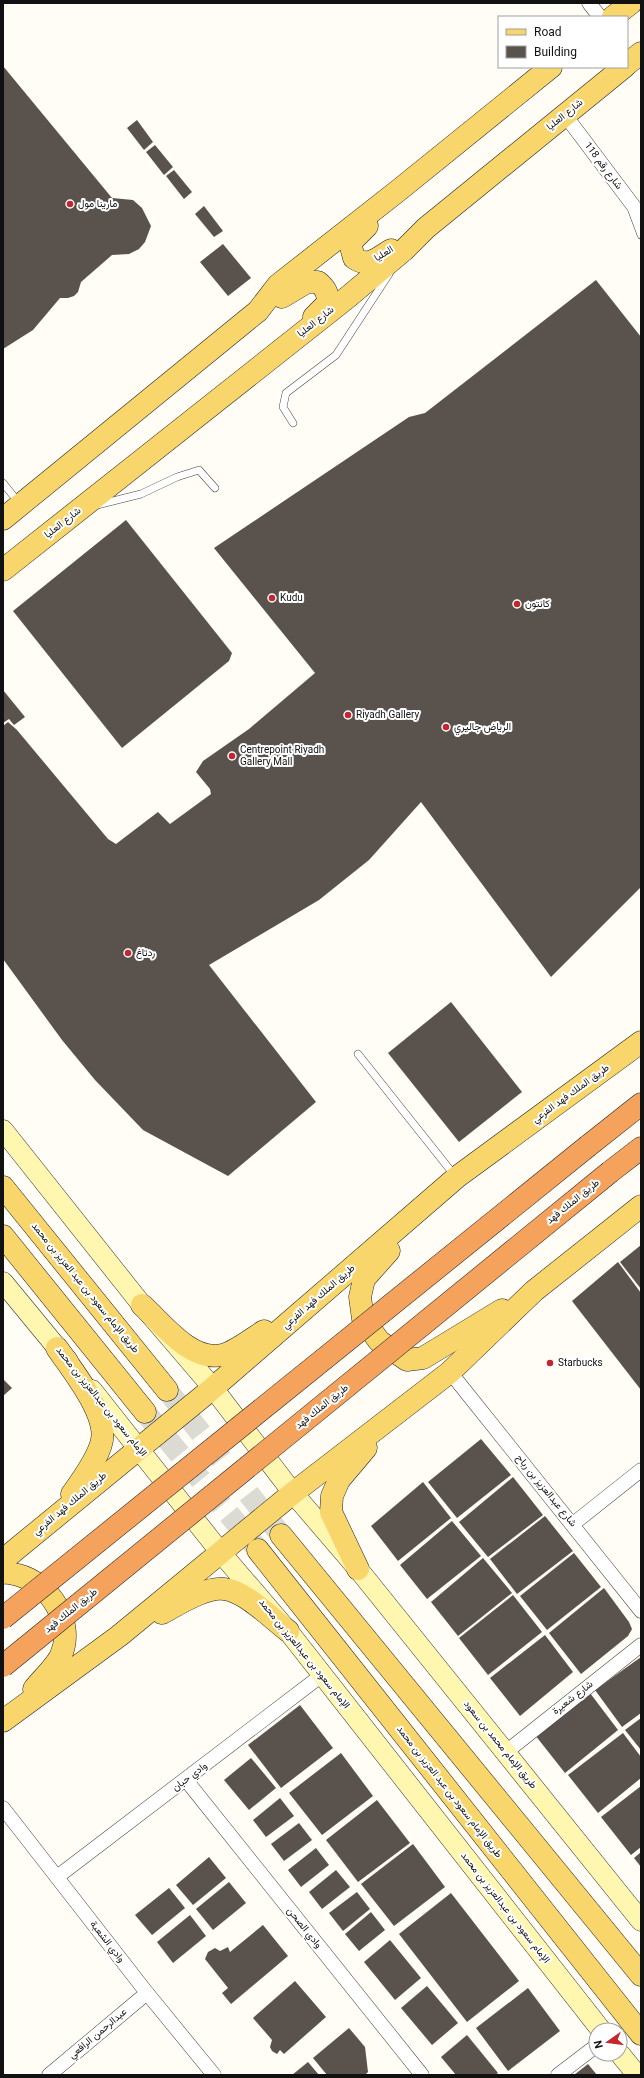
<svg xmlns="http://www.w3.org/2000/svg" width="644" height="2078" font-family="Georgia,Vazirmatn,serif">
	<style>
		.building { fill: #5a524d }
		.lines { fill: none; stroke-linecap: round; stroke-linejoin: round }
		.primary-tunnel { stroke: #dbdad3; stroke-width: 22; stroke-dasharray: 22 11; stroke-linecap: butt }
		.lane-casing { stroke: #444; stroke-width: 8 }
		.street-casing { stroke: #444; stroke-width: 15 }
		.secondary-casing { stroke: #333; stroke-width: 21 }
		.primary-casing { stroke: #222; stroke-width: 23 }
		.highway-casing { stroke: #222; stroke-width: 23 }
		.lane { stroke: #fff; stroke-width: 7 }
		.street { stroke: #fff; stroke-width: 14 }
		.secondary { stroke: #fff6b0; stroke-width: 20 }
		.primary { stroke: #f9d66b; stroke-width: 22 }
		.highway { stroke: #f5a25d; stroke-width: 22 }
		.highway-bridge-casing { stroke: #222; stroke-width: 23; stroke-linecap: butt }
		.highway-bridge { stroke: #f5a25d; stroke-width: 22 }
		.poi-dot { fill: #c4262e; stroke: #fff; stroke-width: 1.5 }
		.labels { text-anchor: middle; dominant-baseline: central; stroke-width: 4; stroke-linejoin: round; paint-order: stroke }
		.street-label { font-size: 10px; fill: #111; stroke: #fff }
		.poi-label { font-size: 10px; fill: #111; stroke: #fff; text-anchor: start }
	</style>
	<rect width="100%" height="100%" fill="#fffdf5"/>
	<!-- building -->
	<g class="building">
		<polygon points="3,66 112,198 133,200 142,208 151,226 145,242 139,249 129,254 112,255 81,282 78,292 74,296 68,298 60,298 33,330 3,349"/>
		<polygon points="137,120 153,142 144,150 127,128"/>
		<polygon points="155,145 173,167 164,175 146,152"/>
		<polygon points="174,170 192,192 184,199 166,176"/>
		<polygon points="204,206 223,231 214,237 195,214"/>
		<polygon points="223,244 251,278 228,296 200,262"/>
		<polygon points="596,280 641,337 641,887 551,977 421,802 369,860 319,900 209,965 316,1102 228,1176 143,1130 95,1080 62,1040 3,959 3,726 8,722 17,730 108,839 116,844 158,812 170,824 211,794 210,789 196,772 203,761 249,729 315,673 214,548 409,417 425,413"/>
		<polygon points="126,520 232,653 229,661 122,748 13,611"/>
		<polygon points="3,690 25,717 14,725 9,719 3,723"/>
		<polygon points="451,1002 522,1092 459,1142 388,1053"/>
		<polygon points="641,1245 641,1289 620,1262"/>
		<polygon points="618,1262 641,1293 641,1390 572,1301"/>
		<polygon points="3,1379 12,1388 3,1396"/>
		<polygon points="481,1439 511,1475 457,1518 428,1482"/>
		<polygon points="513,1477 543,1515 488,1557 459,1522"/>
		<polygon points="423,1482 451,1518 398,1561 371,1526"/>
		<polygon points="545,1516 573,1551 517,1594 490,1559"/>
		<polygon points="452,1521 481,1556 427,1599 400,1565"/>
		<polygon points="574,1553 601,1587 547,1630 520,1596"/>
		<polygon points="483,1558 512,1593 458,1636 431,1602"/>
		<polygon points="604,1588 629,1622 632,1629 628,1636 581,1674 549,1633"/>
		<polygon points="513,1595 542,1632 488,1675 459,1638"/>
		<polygon points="545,1635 573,1672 520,1716 490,1678"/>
		<polygon points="641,1657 641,1713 622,1727 595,1690"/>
		<polygon points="590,1693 618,1730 565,1773 535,1735"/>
		<polygon points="300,1705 333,1748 281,1788 248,1745"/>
		<polygon points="641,1718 641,1750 625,1730"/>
		<polygon points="623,1733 641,1757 641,1778 598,1813 568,1775"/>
		<polygon points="341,1753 373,1796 322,1835 289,1793"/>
		<polygon points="251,1758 276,1788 249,1810 224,1780"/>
		<polygon points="641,1786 641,1847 631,1855 601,1817"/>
		<polygon points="280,1798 294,1816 266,1837 253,1820"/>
		<polygon points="377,1800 410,1843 358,1882 326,1840"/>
		<polygon points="299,1823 312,1840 284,1861 271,1844"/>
		<polygon points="413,1844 445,1887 394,1926 361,1884"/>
		<polygon points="316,1848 329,1865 301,1887 288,1870"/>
		<polygon points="641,1852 641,1867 634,1858"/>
		<polygon points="209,1857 226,1878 193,1905 176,1885"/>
		<polygon points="336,1870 350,1887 322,1909 309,1892"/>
		<polygon points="229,1882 246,1903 213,1930 196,1909"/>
		<polygon points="169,1888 185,1908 152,1935 135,1915"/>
		<polygon points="357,1892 370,1909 343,1931 329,1913"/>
		<polygon points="451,1893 519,1981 467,2022 399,1934"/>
		<polygon points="371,1912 385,1930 359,1951 345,1934"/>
		<polygon points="190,1915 206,1936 173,1963 157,1942"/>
		<polygon points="263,1925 288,1956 231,2004 222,1993 228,1988 205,1959 208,1952 215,1948 220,1951 228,1947 230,1952"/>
		<polygon points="390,1940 421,1978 395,2000 364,1962"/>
		<polygon points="295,1981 326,2017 284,2054 280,2050 277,2054 272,2051 270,2047 272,2040 253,2018"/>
		<polygon points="427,1986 458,2023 432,2045 401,2008"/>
		<polygon points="528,1988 560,2031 508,2071 476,2028"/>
		<polygon points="349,2028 365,2047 368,2072 365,2075 327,2075 313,2058"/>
		<polygon points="467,2035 498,2073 495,2075 456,2075 441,2057"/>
		<polygon points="308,2062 319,2075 292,2075"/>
		<polygon points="588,2064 597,2075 574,2075"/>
	</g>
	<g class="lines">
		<!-- primary-tunnel -->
		<g class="primary-tunnel">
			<polyline points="167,1390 281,1535"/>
			<polyline points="145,1412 256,1547"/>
		</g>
		<!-- lane casing -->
		<g class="lane-casing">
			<g id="lane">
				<polyline points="632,211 641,235"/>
				<polyline points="293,423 283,407 286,393 336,355 389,274"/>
				<polyline points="3,483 19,503"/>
				<polyline points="97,505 141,494 177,477 199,470 215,488"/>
				<polyline points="358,1054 455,1176"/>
			</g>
		</g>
		<!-- street casing -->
		<g class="street-casing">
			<g id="street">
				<polyline points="589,3 600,17"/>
				<polyline points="565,115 641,216"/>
				<polyline points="450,1372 641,1611"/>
				<polyline points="573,1524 641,1470"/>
				<polyline points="506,1752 641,1645"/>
				<polyline points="186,1780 422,2075"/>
				<polyline points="3,1808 147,1993 214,2075"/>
				<polyline points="57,1877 322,1675"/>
				<polyline points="49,2075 147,1993"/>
				<polyline points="558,2075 596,2046"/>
			</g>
		</g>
		<!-- secondary casing -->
		<g class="secondary-casing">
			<g id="secondary">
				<polyline points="3,1130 142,1305 213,1388 293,1493 358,1569 641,1921"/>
				<polyline points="3,1282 68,1361"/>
				<polyline points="92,1390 221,1553 288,1631 601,2030"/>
				<polyline points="620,2054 637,2075"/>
			</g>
		</g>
		<!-- primary casing -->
		<g class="primary-casing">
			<g id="primary">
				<polyline points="613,17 631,3"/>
				<polyline points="627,64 641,53"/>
				<path d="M 367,226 L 350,243 L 354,258 C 368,268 378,258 391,250"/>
				<path d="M 282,297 L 307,282 L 318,282 C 325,288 328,292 328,303 L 314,317"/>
				<polyline points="3,519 258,311 278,285 399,190 551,67"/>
				<polyline points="3,570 348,297 404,250 426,228 624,67"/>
				<polyline points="3,1187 167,1390"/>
				<polyline points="3,1236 145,1412"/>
				<polyline points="389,1251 364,1279 360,1297 363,1319 379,1341 407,1360 423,1358 502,1310"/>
				<path d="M 142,1305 C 163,1324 191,1362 222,1355 C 233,1353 253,1338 264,1331"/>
				<path d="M 57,1348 C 72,1370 107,1413 102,1440 C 99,1457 82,1480 72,1494"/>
				<polyline points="281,1535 641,1975"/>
				<polyline points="258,1550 641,2034"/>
				<polyline points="3,1560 213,1388 457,1177 641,1042"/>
				<polyline points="358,1569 331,1512 332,1496 339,1480 366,1448"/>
				<path d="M 3,1573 C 8,1572 13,1574 18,1575 C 50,1583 75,1623 61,1655 C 57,1665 41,1680 34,1689"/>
				<path d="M 162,1613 C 179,1604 205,1587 224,1589 C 245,1591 271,1618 288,1631"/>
				<polyline points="3,1721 119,1636 293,1493 450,1372 534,1291 641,1206"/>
			</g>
		</g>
		<!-- highway casing -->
		<g class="highway-casing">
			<g id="highway">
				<polyline points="588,1146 641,1104"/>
				<polyline points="610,1172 641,1148"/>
			</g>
		</g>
		<!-- lane -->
		<use href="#lane" class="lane"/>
		<!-- street -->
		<use href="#street" class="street"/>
		<!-- secondary -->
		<use href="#secondary" class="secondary"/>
		<!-- primary -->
		<use href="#primary" class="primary"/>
		<!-- highway -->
		<use href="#highway" class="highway"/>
		<!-- highway-bridge casing -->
		<g class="highway-bridge-casing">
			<g id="highway-bridge">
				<polyline points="3,1618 588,1146"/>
				<polyline points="3,1666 610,1172"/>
			</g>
		</g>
		<!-- highway-bridge -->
		<use href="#highway-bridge" class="highway-bridge"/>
	</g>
	<!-- markers -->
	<g class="poi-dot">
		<circle cx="70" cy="204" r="4"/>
		<circle cx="272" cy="598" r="4"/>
		<circle cx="517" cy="604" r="4"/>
		<circle cx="348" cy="715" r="4"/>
		<circle cx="446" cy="727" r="4"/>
		<circle cx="232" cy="756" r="4"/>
		<circle cx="128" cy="953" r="4"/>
		<circle cx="550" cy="1363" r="4"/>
	</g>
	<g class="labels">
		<!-- street labels -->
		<g class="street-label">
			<text transform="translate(565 115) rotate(-39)">شارع العليا</text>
			<text transform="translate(603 166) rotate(53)">شارع رقم 118</text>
			<text transform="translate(384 254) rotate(-32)">العليا</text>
			<text transform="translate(316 322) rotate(-38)">شارع العليا</text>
			<text transform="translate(63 523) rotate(-38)">شارع العليا</text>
			<text transform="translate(571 1094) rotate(-36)">طريق الملك فهد الفرعي</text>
			<text transform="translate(573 1202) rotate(-39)">طريق الملك فهد</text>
			<text transform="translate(85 1288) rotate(51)">طريق الإمام سعود بن عبد العزيز بن محمد</text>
			<text transform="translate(319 1297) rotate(-41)">طريق الملك فهد الفرعي</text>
			<text transform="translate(101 1402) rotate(51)">الإمام سعود بن عبدالعزيز بن محمد</text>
			<text transform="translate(322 1407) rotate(-39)">طريق الملك فهد</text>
			<text transform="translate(546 1491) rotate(51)">شارع عبدالعزيز بن رباح</text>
			<text transform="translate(70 1504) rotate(-40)">طريق الملك فهد الفرعي</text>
			<text transform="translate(71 1611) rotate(-39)">طريق الملك فهد</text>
			<text transform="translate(304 1654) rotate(51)">الإمام سعود بن عبدالعزيز بن محمد</text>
			<text transform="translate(573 1698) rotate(-38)">شارع شعيرة</text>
			<text transform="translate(500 1745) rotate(51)">طريق الإمام محمد بن سعود</text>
			<text transform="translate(190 1777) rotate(-37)">وادي حبان</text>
			<text transform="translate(449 1792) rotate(52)">طريق الإمام سعود بن عبد العزيز بن محمد</text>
			<text transform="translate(505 1908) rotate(52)">الإمام سعود بن عبدالعزيز بن محمد</text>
			<text transform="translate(304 1928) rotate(51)">وادي الصحن</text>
			<text transform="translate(107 1942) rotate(52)">وادي الشعبة</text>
			<text transform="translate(98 2034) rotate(-40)">عبدالرحمن الرافعي</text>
		</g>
		<!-- poi labels -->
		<g class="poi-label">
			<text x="78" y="204">مارينا مول</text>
			<text x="280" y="598">Kudu</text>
			<text x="525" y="604">كانتون</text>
			<text x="356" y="715">Riyadh Gallery</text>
			<text x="454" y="727">الرياض جاليري</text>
			<text x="240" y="750">Centrepoint Riyadh<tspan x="240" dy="12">Gallery Mall</tspan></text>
			<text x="136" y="953">ردتاغ</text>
			<text x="558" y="1363">Starbucks</text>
		</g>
	</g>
	<!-- border -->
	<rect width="644" height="2078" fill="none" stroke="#111111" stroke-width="8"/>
	<!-- legend -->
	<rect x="498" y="16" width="130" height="52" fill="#ffffff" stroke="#a0a0a0"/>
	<rect x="506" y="29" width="20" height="6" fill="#f9d66b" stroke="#a0a0a0"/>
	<text x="534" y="36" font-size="12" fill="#111111">Road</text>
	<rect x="506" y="46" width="20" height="12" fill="#5a524d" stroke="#a0a0a0"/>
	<text x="534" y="56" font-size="12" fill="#111111">Building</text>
	<!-- north arrow -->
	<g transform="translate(608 2042) rotate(256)"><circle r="19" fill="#ffffff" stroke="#a0a0a0"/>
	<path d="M0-3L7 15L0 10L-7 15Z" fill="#c4262e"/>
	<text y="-6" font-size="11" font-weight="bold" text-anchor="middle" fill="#111111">N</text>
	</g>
</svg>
